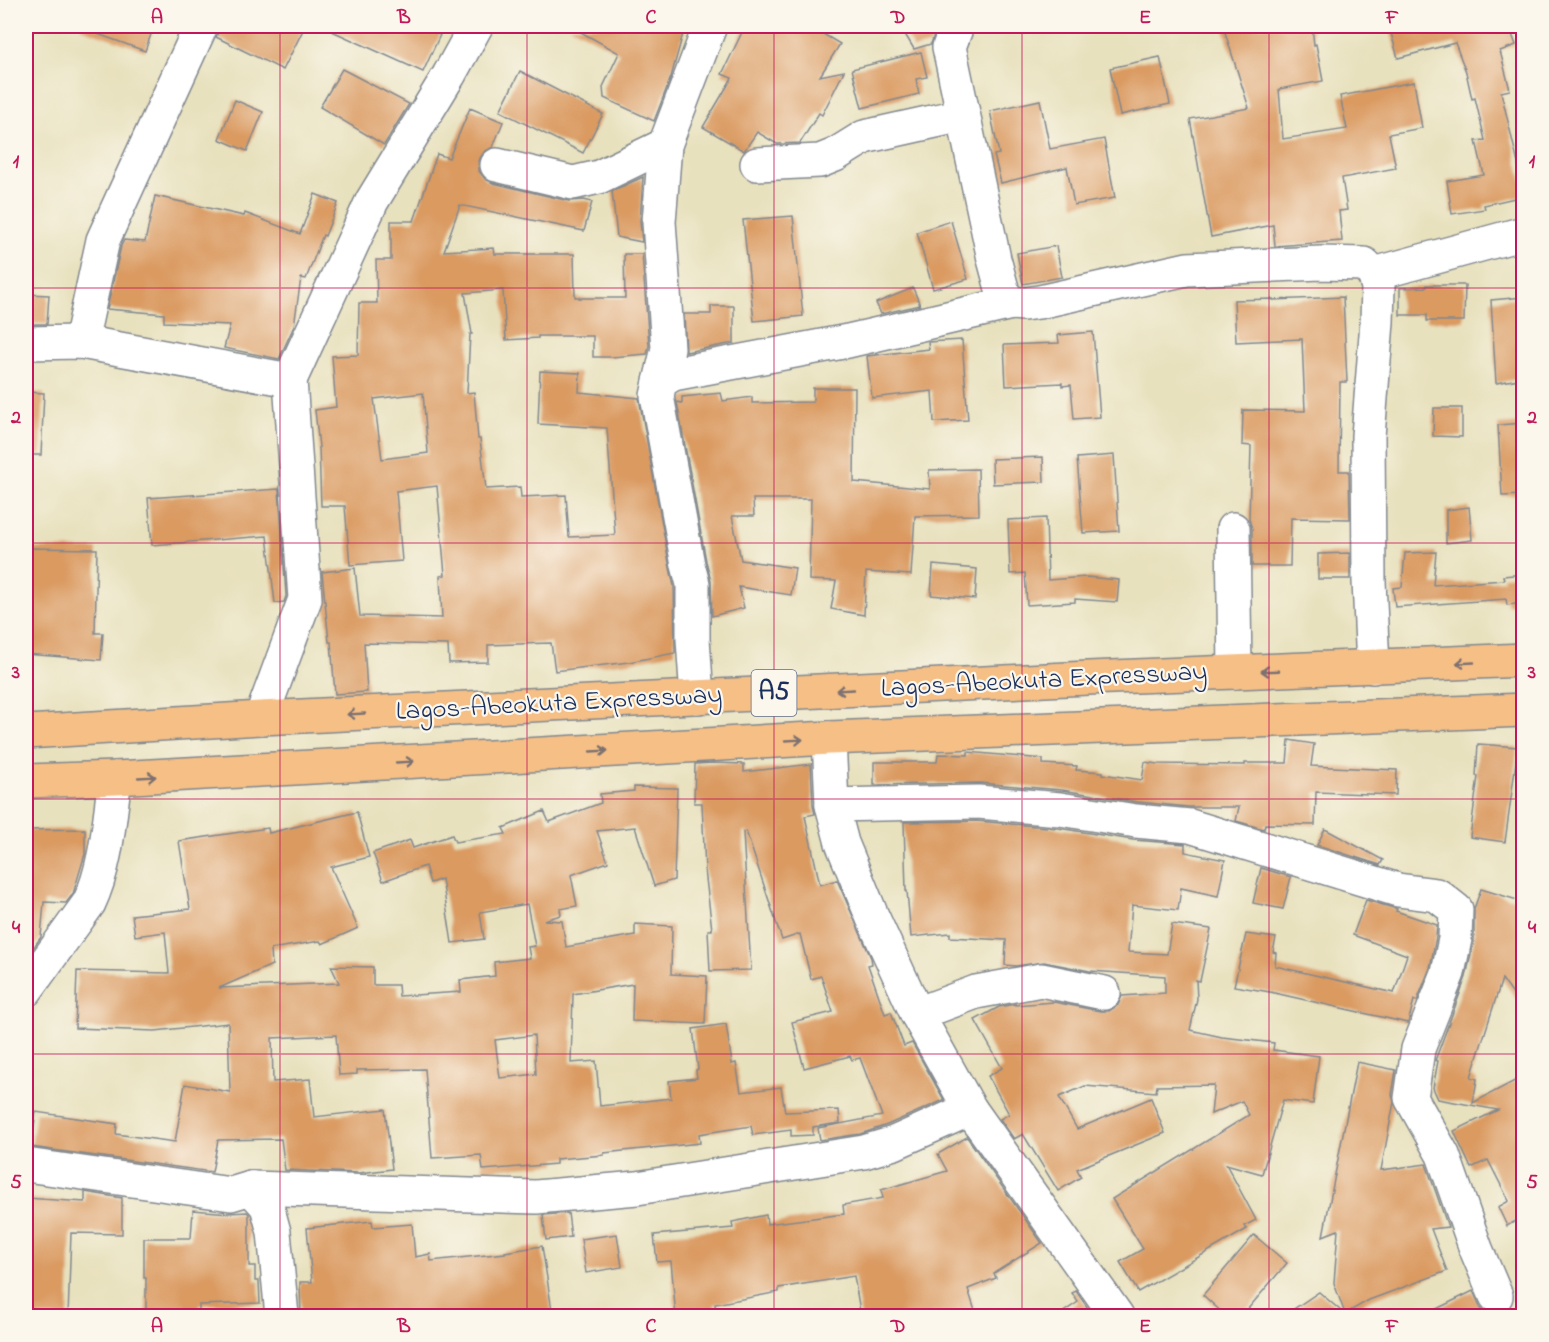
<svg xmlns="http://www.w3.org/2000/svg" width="1549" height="1342" font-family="'Indie Flower',sans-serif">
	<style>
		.building { fill: #da9a61; fill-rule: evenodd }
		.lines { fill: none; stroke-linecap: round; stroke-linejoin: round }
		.minor-casing { stroke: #82888e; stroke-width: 36 }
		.highway-casing { stroke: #82888e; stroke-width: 36 }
		.minor { stroke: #fff; stroke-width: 33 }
		.highway { stroke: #f5bf86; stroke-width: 33 }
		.oneway { stroke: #7d7070 }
		.grid { fill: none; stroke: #c2185b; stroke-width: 1.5; stroke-opacity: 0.55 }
		.labels { text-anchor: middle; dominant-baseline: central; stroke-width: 4.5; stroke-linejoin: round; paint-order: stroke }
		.shield { fill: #fbf7ec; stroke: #5e6b89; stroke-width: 1.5 }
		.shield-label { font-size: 26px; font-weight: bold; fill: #1b2f5e }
		.street-label { font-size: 27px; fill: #1b2f5e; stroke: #fbf7ec }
		.neatline { fill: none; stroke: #c2185b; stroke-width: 2 }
		.grid-label { font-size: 20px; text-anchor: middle; font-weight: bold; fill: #c2185b }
	</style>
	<rect width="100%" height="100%" fill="#fbf7ec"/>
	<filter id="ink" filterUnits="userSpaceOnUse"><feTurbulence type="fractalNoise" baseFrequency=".0167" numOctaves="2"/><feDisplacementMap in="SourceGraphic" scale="12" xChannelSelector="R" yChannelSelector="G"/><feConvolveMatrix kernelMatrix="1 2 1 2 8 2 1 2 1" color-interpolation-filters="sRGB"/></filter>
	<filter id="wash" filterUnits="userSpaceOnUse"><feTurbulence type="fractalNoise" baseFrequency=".008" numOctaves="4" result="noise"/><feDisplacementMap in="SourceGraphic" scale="24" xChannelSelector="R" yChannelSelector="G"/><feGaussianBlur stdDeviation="1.35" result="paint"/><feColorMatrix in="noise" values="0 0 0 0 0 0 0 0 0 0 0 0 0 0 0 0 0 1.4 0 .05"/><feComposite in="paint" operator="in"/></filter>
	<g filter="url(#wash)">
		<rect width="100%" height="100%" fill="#e8e1be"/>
		<g id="blocks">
			<!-- building -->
			<g class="building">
				<polygon points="81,26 154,26 145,51 81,28"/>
				<polygon points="220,26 305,26 283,70 216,37"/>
				<polygon points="321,26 436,26 433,32 440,35 423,72"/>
				<polygon points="570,26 669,26 684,30 671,77 654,121 604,98 603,87 619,53"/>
				<polygon points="745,26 810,26 840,44 820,76 844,71 822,115 819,113 800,143 777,144 757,132 744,151 703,127 732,78 722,74"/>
				<polygon points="900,26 937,26 931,44 914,49"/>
				<polygon points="1223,26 1312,26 1314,45 1316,44 1323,81 1279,89 1283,139 1347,129 1340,96 1414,82 1422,128 1389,134 1396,168 1342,178 1347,210 1339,211 1342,241 1275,246 1273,225 1211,237 1190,119 1249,108"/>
				<polygon points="1389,26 1509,26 1516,45 1500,51 1510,90 1501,92 1524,189 1524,196 1484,205 1485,209 1452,214 1447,181 1484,175 1476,141 1485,140 1475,98 1472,99 1466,72 1455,43 1398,58"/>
				<polygon points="921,52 927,77 916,79 919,94 862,108 852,69"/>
				<polygon points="1160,57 1170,104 1120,115 1110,68"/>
				<polygon points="342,69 409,104 384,145 320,107"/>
				<polygon points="520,71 603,114 583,153 500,111"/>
				<polygon points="235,100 263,112 247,151 219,139"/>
				<polygon points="1040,100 1050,149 1104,139 1115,198 1074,205 1067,167 1001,183 994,155 999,154 990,111"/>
				<path d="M 470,108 L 503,122 L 493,147 L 484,152 L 479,160 L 479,171 L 485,179 L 493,183 L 569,201 L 584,200 L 592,202 L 584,231 L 460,205 L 444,251 L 494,248 L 495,254 L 574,254 L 575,297 L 579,297 L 579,298 L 625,298 L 624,254 L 642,254 L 649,346 L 647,354 L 611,357 L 593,357 L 593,336 L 538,336 L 538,338 L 506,340 L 503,290 L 465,293 L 472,334 L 470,334 L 467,393 L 474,392 L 478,439 L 480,439 L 486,489 L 520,487 L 521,497 L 566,495 L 569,537 L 615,535 L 607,428 L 538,424 L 540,371 L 580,373 L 579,392 L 639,398 L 670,568 L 674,586 L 675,653 L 629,662 L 555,671 L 551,643 L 488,645 L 488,662 L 449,663 L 448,645 L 364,643 L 367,692 L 335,694 L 331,642 L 329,642 L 322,572 L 355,568 L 360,616 L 442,618 L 440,576 L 445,575 L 437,486 L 396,491 L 402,561 L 350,565 L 345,506 L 321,506 L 319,447 L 315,410 L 336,407 L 332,356 L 358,355 L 359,303 L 377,303 L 376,260 L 391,260 L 391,221 L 414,221 L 437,154 L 449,158 ZM 423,393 L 428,453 L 382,459 L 374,399 Z"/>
				<polygon points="643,177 640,221 642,242 617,237 612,191"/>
				<polygon points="315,194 338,203 325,236 323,235 306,279 301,278 294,326 279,359 224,348 230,325 164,322 164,314 107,309 121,246 124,240 145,242 155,196 244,216 245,213 300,234"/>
				<polygon points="793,216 803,316 754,321 743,220"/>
				<polygon points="951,221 968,279 933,289 917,232"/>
				<polygon points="1056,246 1062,277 1023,284 1017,253"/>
				<polygon points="1427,285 1465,285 1464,321 1427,321 1427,315 1400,315 1400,288 1427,287"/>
				<polygon points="913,288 920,305 881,314 876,303"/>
				<polygon points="26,294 49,295 47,324 26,324"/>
				<polygon points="1343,297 1347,382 1340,382 1339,471 1349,471 1350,519 1291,518 1290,566 1252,566 1252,529 1249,519 1251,446 1242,445 1243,410 1305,411 1302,339 1236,342 1234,300 1273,299 1273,300"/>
				<polygon points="1524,297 1524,378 1496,383 1491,300"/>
				<polygon points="711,306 734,306 734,343 686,352 684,314 711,314"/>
				<polygon points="1093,332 1100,417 1074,419 1071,385 1062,386 1062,383 1006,386 1004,345 1059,343 1058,335"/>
				<polygon points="962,340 968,420 934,422 932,391 872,398 867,356 929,349 928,342"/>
				<polygon points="813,388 855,388 854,482 930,489 929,470 978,469 979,515 915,516 911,575 866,572 864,615 831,609 836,581 809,580 811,499 753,499 754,516 732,516 741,560 795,568 791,595 739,587 744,608 712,616 711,580 706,561 677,402 682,403 682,397 721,393 723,401 752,397 752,403 813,402"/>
				<polygon points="26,392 44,393 41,455 26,455"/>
				<polygon points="1434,408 1462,408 1462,437 1433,436"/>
				<polygon points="1524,423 1524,495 1502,496 1498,425"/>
				<polygon points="1114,455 1119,531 1083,533 1077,458"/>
				<polygon points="1043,457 1044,482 993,484 992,459"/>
				<polygon points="279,489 286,596 284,602 275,603 267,536 152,545 148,498"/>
				<polygon points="1469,507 1472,540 1446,543 1446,510"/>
				<polygon points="1046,518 1048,580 1086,577 1119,580 1117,602 1075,599 1075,602 1027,605 1025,573 1010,574 1008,520"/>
				<polygon points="26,548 97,549 95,633 103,633 101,660 26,654"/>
				<polygon points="1436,552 1433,585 1504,580 1503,576 1524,574 1524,603 1507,605 1506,599 1395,607 1393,588 1402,587 1405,553"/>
				<polygon points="1350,553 1350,579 1318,579 1318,554"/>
				<polygon points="933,565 977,569 975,599 931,595"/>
				<polygon points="1289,740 1314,744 1311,766 1397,770 1396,795 1316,792 1315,825 1265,824 1264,829 1236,821 1239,807 1189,807 1138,802 1062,790 980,783 874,785 874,762 937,762 938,754 968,755 968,752 1043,759 1043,764 1077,766 1076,770 1103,772 1103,774 1142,780 1145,762 1158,764 1245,765 1245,763 1287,763"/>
				<polygon points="1478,744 1518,747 1505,842 1470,837 1478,776 1476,776"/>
				<polygon points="713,763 744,764 744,772 811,764 813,806 815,814 805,816 820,885 837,880 871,958 872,964 868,965 885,1014 891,1012 904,1046 912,1043 944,1100 887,1125 860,1134 820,1140 818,1128 882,1116 860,1058 852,1060 850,1056 804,1068 792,1022 833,1012 821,976 811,979 800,934 782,940 746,831 743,832 751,970 710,971 708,930 712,930 705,870 702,803 694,803 695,764"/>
				<path d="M 634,787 L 677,788 L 674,880 L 654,886 L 635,827 L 597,831 L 608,862 L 571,875 L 577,906 L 560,909 L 561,915 L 544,920 L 562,921 L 566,947 L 635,935 L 635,924 L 672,926 L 671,974 L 707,976 L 705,1024 L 632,1021 L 633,984 L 573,994 L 571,1063 L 596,1061 L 600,1106 L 671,1098 L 669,1081 L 697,1078 L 696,1070 L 698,1069 L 693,1029 L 726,1024 L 732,1064 L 736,1063 L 741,1092 L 781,1087 L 785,1112 L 839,1110 L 840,1123 L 813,1127 L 813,1135 L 791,1136 L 791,1130 L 753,1135 L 751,1126 L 699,1134 L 700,1143 L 604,1153 L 604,1155 L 556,1159 L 556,1164 L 483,1170 L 481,1155 L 432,1158 L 425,1069 L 357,1070 L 357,1074 L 339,1075 L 336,1035 L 272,1038 L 273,1082 L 310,1079 L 314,1117 L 385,1109 L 392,1169 L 359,1173 L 285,1170 L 281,1139 L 218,1140 L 212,1172 L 31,1147 L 36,1112 L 117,1124 L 116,1134 L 175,1142 L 185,1084 L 230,1092 L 228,1023 L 155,1031 L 75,1028 L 77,971 L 169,973 L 165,932 L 135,936 L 132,915 L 190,909 L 179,841 L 268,828 L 269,833 L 357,812 L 369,857 L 331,867 L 358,928 L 322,944 L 320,941 L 271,949 L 272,965 L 219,988 L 339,983 L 331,966 L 373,967 L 373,985 L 398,985 L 399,996 L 461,992 L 460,980 L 495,976 L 494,962 L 530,958 L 528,947 L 535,946 L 527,904 L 480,912 L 484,939 L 452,943 L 442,879 L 430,883 L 425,866 L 383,881 L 373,853 L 410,840 L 413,848 L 452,835 L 455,842 L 506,834 L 503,828 L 544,811 L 549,822 L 601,803 L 600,794 L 634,791 ZM 534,1035 L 536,1074 L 500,1078 L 495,1040 Z"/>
				<polygon points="977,821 1058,828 1133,840 1185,844 1185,852 1225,860 1218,896 1181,888 1178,910 1132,905 1128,952 1167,954 1172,924 1211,929 1200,981 1196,980 1197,999 1190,1030 1222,1037 1274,1043 1273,1050 1319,1056 1313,1104 1283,1100 1262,1174 1226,1164 1256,1220 1244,1226 1247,1229 1138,1292 1120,1262 1143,1249 1112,1199 1249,1115 1242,1101 1211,1114 1214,1085 1157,1086 1156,1092 1085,1086 1059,1097 1077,1129 1151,1098 1165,1133 1077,1169 1081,1177 1058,1191 1023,1134 1014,1139 1000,1119 1009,1114 988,1076 1002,1068 975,1020 999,1007 1015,1004 1015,1005 1054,1002 1100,1011 1109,1011 1118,1005 1122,996 1165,993 1165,976 1090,971 1044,962 1016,966 1005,965 1006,940 950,937 950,933 911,937 907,891 906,891 904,822"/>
				<polygon points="85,829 85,854 73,894 66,903 44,902 41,937 31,951 26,951 26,830"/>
				<polygon points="1325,829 1383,860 1380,865 1317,845"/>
				<polygon points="1261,868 1291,877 1283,909 1253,903"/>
				<polygon points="1481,889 1524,902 1524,1010 1502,979 1471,1077 1477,1079 1473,1103 1524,1076 1524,1227 1519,1219 1507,1226 1498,1207 1509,1201 1488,1160 1471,1168 1454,1131 1498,1110 1438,1099 1433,1088 1438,1061 1435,1060 1436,1058 1466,977 1474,940 1474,909"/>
				<polygon points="1366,900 1397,909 1396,911 1437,925 1436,937 1430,968 1417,1001 1414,1000 1408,1023 1270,992 1234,986 1246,934 1276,938 1273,952 1276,953 1275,966 1394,993 1407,955 1353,935"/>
				<polygon points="1357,1062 1396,1070 1392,1095 1394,1102 1381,1170 1426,1164 1448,1227 1431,1229 1447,1271 1369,1300 1345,1314 1334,1283 1338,1230 1323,1236"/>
				<polygon points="967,1137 1042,1243 994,1273 996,1278 968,1289 977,1317 861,1317 854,1276 779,1288 779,1292 715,1304 716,1317 676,1317 671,1261 657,1262 654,1235 733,1228 732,1222 766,1215 767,1224 844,1214 843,1205 883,1198 881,1190 947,1171 938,1154"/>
				<polygon points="85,1192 122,1198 122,1234 71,1233 68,1317 26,1317 26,1198 85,1202"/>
				<polygon points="193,1210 229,1213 247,1212 249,1214 249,1266 255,1266 255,1281 259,1281 260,1303 199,1305 199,1317 146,1317 146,1278 144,1278 144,1238 191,1238"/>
				<polygon points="568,1213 571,1237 546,1240 543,1215"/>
				<polygon points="372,1221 373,1227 412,1224 415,1257 430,1254 431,1261 505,1253 505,1252 542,1246 553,1317 301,1317 300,1282 312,1282 307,1228"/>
				<polygon points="617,1234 622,1267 586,1273 581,1239"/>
				<polygon points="1254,1235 1287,1263 1241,1317 1227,1317 1203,1295"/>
				<polygon points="1076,1291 1094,1317 1056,1317 1078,1302 1072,1293"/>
				<polygon points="1473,1291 1485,1317 1420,1317 1463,1296"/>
				<polygon points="1319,1292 1348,1317 1282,1317"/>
			</g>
		</g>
	</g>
	<g filter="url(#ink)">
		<use href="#blocks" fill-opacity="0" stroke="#82888e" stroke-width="1.5"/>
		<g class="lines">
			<!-- minor casing -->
			<g class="minor-casing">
				<g id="minor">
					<polyline points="957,26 949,47 994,259 1004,296 1012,303 1024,304 1039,302 1187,269 1321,263 1364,264 1374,274 1378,287 1377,322 1368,436 1369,581 1373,667"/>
					<polyline points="757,164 820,161 835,155 864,137 963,115"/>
					<polyline points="497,165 573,183 599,177 665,145"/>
					<polyline points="1374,274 1524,233"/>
					<polyline points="81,342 103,240 201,26"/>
					<polyline points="26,343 81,342 290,380"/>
					<polyline points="660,382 668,348 659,222 665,145 710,26"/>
					<polyline points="1233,529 1235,672"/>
					<polyline points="697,697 693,639 693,584 688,565 657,396 660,382 673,374 848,341 1012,303"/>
					<polyline points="261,718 305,599 290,380 372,201 449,75 476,26"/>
					<polyline points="829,738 832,805 842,843 872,916 917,1014 970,1109 1117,1316"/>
					<polyline points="832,805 978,802 1060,809 1136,821 1190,826 1398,890 1437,895 1456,910 1455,939 1448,973 1418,1049 1411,1098 1443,1155 1476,1249 1496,1296"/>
					<path d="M 26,990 L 89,903 C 107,865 109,820 115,778"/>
					<polyline points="917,1014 976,992 1041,980 1104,993"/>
					<polyline points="26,1165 231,1194 251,1188 267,1206 274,1232 282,1316"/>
					<polyline points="251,1188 536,1197 637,1188 864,1152 894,1143 970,1109"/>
				</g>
			</g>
			<!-- highway casing -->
			<g class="highway-casing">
				<g id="highway">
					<polyline points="26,732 261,718 1088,678 1524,660"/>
					<polyline points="26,781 115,778 829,738 1524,710"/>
				</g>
			</g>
			<!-- minor -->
			<use href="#minor" class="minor"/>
			<!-- highway -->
			<use href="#highway" class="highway"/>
		</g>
		<!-- one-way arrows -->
		<defs><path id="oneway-shaft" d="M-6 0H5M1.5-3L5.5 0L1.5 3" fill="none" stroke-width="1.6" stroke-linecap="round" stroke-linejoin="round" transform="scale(1.5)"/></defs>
		<g class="oneway">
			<use href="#oneway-shaft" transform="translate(1465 663) rotate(177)"/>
			<use href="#oneway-shaft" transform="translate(1270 671) rotate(178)"/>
			<use href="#oneway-shaft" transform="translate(845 690) rotate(177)"/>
			<use href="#oneway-shaft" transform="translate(356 714) rotate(177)"/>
			<use href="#oneway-shaft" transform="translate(794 740) rotate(-3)"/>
			<use href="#oneway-shaft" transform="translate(599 751) rotate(-3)"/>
			<use href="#oneway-shaft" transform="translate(405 762) rotate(-3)"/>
			<use href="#oneway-shaft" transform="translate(147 777) rotate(-3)"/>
		</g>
	</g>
	<!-- grid -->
	<path class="grid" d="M 280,26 L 280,1316M 527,26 L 527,1316M 774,26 L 774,1316M 1022,26 L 1022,1316M 1269,26 L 1269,1316M 26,288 L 1524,288M 26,543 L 1524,543M 26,799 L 1524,799M 26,1054 L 1524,1054"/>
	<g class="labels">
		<!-- shield labels -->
		<rect class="shield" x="751.5" y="670" width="45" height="46" rx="4.5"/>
		<g class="shield-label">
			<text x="774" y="693">A5</text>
		</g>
		<!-- street labels -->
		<g class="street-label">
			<text transform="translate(1044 681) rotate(-3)">Lagos-Abeokuta Expressway</text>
			<text transform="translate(559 704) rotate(-3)">Lagos-Abeokuta Expressway</text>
		</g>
	</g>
	<!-- margin -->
	<rect width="1549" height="1342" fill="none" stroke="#fbf7ec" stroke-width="66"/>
	<rect x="33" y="33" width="1483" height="1276" class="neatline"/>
	<g class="grid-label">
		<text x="157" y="23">A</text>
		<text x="404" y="23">B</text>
		<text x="651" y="23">C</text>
		<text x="898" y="23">D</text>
		<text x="1145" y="23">E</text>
		<text x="1392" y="23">F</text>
		<text x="16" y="167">1</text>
		<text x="1532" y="167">1</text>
		<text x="16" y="423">2</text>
		<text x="1532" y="423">2</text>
		<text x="16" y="678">3</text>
		<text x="1532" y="678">3</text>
		<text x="16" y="933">4</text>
		<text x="1532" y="933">4</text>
		<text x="16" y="1188">5</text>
		<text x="1532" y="1188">5</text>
		<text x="157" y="1332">A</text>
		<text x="404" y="1332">B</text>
		<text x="651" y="1332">C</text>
		<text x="898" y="1332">D</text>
		<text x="1145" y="1332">E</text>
		<text x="1392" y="1332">F</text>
	</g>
</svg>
